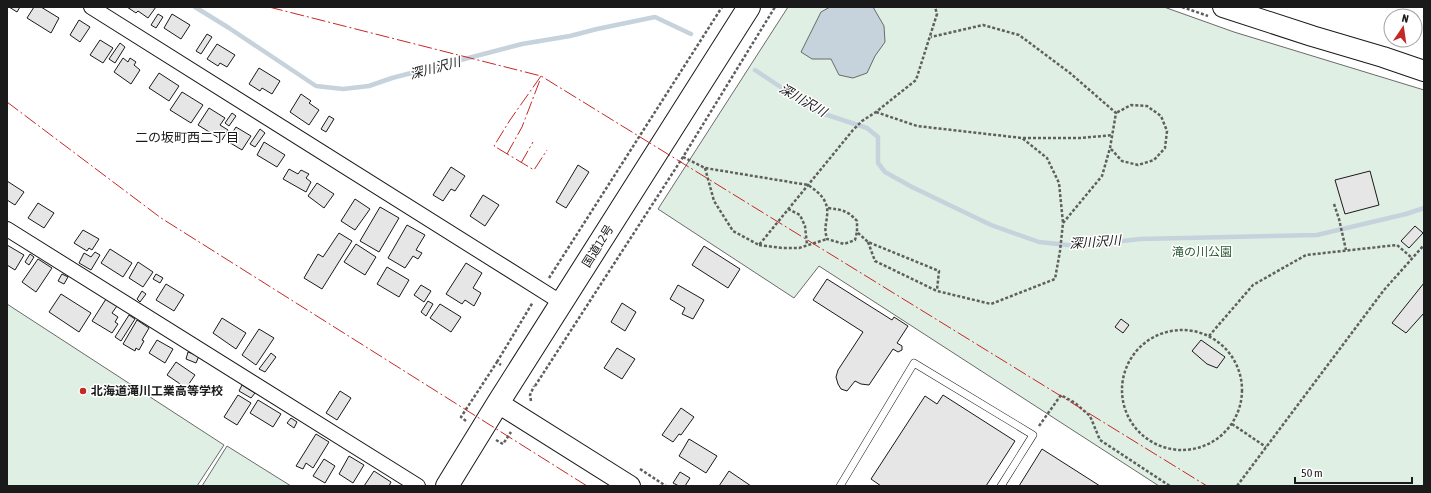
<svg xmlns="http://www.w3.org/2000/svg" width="1431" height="493" font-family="'Asap Condensed','Noto Sans JP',sans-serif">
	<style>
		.green { fill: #e0efe3; stroke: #6a6a6a }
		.water { fill: #c6d2dc; stroke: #6a6a6a }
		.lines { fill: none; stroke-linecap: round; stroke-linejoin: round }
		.stream { stroke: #c6d2dc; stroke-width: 4.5 }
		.building { fill: #e6e6e6; stroke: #1a1a1a }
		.lane-casing { stroke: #1a1a1a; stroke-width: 8 }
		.street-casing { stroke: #1a1a1a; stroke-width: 16 }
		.secondary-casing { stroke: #1a1a1a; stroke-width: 22 }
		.highway-casing { stroke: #1a1a1a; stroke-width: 24 }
		.path { stroke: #5f5f5f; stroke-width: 2.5; stroke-dasharray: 3 2; stroke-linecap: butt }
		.lane { stroke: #fff; stroke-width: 7 }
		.street { stroke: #fff; stroke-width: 14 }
		.secondary { stroke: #fff; stroke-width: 20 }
		.highway { stroke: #fff; stroke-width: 22 }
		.power { stroke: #c62828; stroke-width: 1; stroke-dasharray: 14 3 2 3; stroke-linecap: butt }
		.poi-dot { fill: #c62828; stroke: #fff; stroke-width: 1.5 }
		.labels { text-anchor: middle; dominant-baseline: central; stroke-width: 3; stroke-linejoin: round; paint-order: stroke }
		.street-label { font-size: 12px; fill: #1a1a1a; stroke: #fff }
		.park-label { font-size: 12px; fill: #2b5a34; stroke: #fff }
		.poi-label { font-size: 12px; font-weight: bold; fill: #1a1a1a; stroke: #fff; text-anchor: start }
		.water-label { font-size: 13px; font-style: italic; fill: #1a1a1a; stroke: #fff }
		.neighbourhood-label { font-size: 13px; fill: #1a1a1a; stroke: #fff }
	</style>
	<rect width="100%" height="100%" fill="#fff"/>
	<!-- green -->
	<g class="green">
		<polygon points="788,7 1164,7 1234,32 1424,90 1424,486 1159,486 819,266 794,298 658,209"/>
		<polygon points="7,304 224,445 197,486 7,486"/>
		<polygon points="227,446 291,486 202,486"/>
	</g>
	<!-- water -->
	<polygon class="water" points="830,7 873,7 884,26 885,42 875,56 867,73 853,78 839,75 831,59 812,59 801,52 821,12"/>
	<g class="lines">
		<!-- stream -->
		<g class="stream">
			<polyline points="195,7 229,28 316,86 343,89 369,86 392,78 522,44 570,36 597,29 655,17 691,34"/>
			<polyline points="755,70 818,112 867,128 878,137 878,163 885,172 912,187 991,225 1039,242 1077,246 1140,239 1317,235 1406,214 1424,208"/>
		</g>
	</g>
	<!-- building -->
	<g class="building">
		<polygon points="9,7 20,7 17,12"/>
		<polygon points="34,7 41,7 59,18 51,33 27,18"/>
		<polygon points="127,7 156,7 148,18 138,11 136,13"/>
		<polygon points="158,14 163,17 156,28 151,25"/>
		<polygon points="172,14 190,25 181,39 164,28"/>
		<polygon points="79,20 90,27 80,42 70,35"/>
		<polygon points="207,34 212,37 201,54 196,51"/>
		<polygon points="100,40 113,48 103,63 90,55"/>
		<polygon points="120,43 125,47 115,63 109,59"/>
		<polygon points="217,44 235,55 227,67 220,63 218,66 207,59"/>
		<polygon points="123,58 128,62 130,58 136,62 134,65 140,70 131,84 114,72"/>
		<polygon points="259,68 280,81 272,94 262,88 260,91 249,84"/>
		<polygon points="159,73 179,86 169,101 149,88"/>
		<polygon points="182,92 203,105 191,123 170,110"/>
		<polygon points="301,94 311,101 309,103 319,110 309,125 290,112"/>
		<polygon points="209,108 225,118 220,125 228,130 222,140 198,125"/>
		<polygon points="232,113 236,116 229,126 225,123"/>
		<polygon points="329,116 334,119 326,132 321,129"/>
		<polygon points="236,127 251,136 242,150 227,141"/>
		<polygon points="260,129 265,133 255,147 250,144"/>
		<polygon points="264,142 285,155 277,167 257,155"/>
		<polygon points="578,165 589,172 566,208 556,202"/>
		<polygon points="451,167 465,176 455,191 451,189 443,201 433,195"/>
		<polygon points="289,169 298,174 301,170 309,174 306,178 311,182 306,192 283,179"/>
		<polygon points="1370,171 1379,205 1345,214 1335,180"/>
		<polygon points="7,181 24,192 15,205 7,200"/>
		<polygon points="317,183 334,194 324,208 308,196"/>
		<polygon points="483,195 499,205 485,226 470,216"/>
		<polygon points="355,199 370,209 355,230 341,221"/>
		<polygon points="38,203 54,213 44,228 28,218"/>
		<polygon points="380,207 399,218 379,252 360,241"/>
		<polygon points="407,225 425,235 416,250 422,253 418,259 413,256 405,268 388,258"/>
		<polygon points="1415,226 1423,233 1409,248 1401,241"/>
		<polygon points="83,230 99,239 92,250 89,248 87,251 74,243"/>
		<polygon points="339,233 352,241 322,289 304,278 318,254 323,257"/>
		<polygon points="356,244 376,257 365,275 344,262"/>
		<polygon points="7,245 24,255 15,270 7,265"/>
		<polygon points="704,246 740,269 728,288 692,265"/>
		<polygon points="110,249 132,263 123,277 101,263"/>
		<polygon points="95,252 100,255 91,270 79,263 84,253 91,257"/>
		<polygon points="30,254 34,257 29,265 25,262"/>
		<polygon points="38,259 52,268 36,292 22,282"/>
		<polygon points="138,262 153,272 143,287 129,278"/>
		<polygon points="466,263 482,273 473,288 481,293 474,306 465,300 462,304 446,294"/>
		<polygon points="387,267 409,280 399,297 377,284"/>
		<polygon points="62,274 68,277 64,284 58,281"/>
		<polygon points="156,274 163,278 160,283 153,279"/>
		<polygon points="827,279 892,320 894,317 908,326 897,343 902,346 902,350 898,352 893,349 869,385 861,384 855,381 847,391 841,389 838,384 836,377 838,370 863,332 813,300"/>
		<polygon points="1424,283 1424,313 1406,333 1392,323"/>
		<polygon points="166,284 184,295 174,311 156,300"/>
		<polygon points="421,285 431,291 424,302 414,295"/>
		<polygon points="678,285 704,300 693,319 682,314 685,308 670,299"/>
		<polygon points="142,291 146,294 140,302 137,299"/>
		<polygon points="61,294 91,313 79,332 49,312"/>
		<polygon points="106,299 117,306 112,313 118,317 115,322 118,324 112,333 92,321"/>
		<polygon points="428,301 433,304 426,316 421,312"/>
		<polygon points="622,303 636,312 625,331 611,322"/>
		<polygon points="440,304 461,317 451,332 430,318"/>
		<polygon points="129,315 135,319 121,341 115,337"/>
		<polygon points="222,318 246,333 236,349 213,333"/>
		<polygon points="1121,319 1129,325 1123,333 1115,327"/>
		<polygon points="137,320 149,328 142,340 144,341 139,350 136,348 135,351 123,344"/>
		<polygon points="259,329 274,338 256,365 242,355"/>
		<polygon points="157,340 173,349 165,363 149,353"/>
		<polygon points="1201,340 1225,357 1217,368 1207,364 1192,351"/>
		<polygon points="617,348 635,359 622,379 604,368"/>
		<polygon points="188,352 199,356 196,363 186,359"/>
		<polygon points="271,353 276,357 265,372 259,369"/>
		<polygon points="176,362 195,375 186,388 167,375"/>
		<polygon points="242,385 255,393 251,398 239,391"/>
		<polygon points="340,391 351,398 337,420 326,413"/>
		<polygon points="238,395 251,403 237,425 224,417"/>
		<polygon points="943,395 1015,441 986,486 881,486 871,479 925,396 937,404"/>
		<polygon points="258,400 281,414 273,427 250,413"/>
		<polygon points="681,408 694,417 681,435 679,434 673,442 662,435"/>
		<polygon points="291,418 297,422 294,428 287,423"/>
		<polygon points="316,434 329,442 313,468 306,463 303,469 296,466"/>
		<polygon points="689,439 717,456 706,473 679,456"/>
		<polygon points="1042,449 1100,486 1019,486"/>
		<polygon points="349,456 364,465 353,483 339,474"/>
		<polygon points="324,459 335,466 325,483 313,476"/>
		<polygon points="374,471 391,482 389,486 364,486"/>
		<polygon points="729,471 751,486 719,486"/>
		<polygon points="680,472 690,478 685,486 679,486 673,483"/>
	</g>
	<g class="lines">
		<!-- lane casing -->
		<g class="lane-casing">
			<polyline id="lane" points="840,486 914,363 1033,435 1001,486"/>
		</g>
		<!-- street casing -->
		<g class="street-casing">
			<g id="street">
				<polyline points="91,7 562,303"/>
				<polyline points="7,229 418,486"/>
			</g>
		</g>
		<!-- secondary casing -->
		<g class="secondary-casing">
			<g id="secondary">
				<polyline points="1223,7 1312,36 1383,57 1424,71"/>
				<polyline points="498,403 630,486"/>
			</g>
		</g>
		<!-- highway casing -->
		<g class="highway-casing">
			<polyline id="highway" points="447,486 498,403 749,7"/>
		</g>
		<!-- path -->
		<g class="path">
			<polyline points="1182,7 1208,16"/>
			<polyline points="876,112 917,126 1022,138 1047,158 1059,183 1063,223"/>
			<polyline points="1023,138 1081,138 1113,135"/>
			<polyline points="1111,149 1122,161 1138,165 1154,160 1165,148 1167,131 1161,116 1147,106 1131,105 1116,113"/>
			<path d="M 683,157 L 705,168 L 808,185 C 820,193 829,201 827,216 C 826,227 824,227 827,239 L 844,244 L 855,240 L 857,232"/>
			<polyline points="705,168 714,201 733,231 759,245 853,130 862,121 876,112 916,80 937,14 935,7"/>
			<polyline points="1334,204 1339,219 1346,250"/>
			<path d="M 828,208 C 842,210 847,210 857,221 L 857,232 L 868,242 L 939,271 L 937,290"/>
			<polyline points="788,209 800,215 805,226 807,245"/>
			<polyline points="868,242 875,261 937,291 991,304 1055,279 1060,251 1063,223 1102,176 1110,148 1116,113 1070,73 1019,35 983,25 931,37"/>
			<polyline points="759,245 782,248 799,248 827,239"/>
			<polyline points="549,278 722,7"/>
			<circle cx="1182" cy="390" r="60"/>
			<polyline points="1209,336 1253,285 1306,255 1397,245 1412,258"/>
			<polyline points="497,362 533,302"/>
			<polyline points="535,386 683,157 775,7"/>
			<polyline points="531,401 530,395 534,386"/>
			<polyline points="466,421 461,417 497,362 501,365"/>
			<polyline points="1232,424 1266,447"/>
			<polyline points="1039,426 1061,395 1075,403 1090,416 1100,440 1170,486"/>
			<polyline points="496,440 503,444 511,432"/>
			<polyline points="640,469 666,486"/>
			<polyline points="1237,486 1384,290 1424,245"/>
		</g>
		<!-- lane -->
		<use href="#lane" class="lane"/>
		<!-- street -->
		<use href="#street" class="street"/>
		<!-- secondary -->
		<use href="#secondary" class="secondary"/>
		<!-- highway -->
		<use href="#highway" class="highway"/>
		<!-- power -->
		<g class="power">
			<polyline points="269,7 541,76 1207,486"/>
			<polyline points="541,76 510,120 494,146 534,170 547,150"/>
			<polyline points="7,102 161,218 587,486"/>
			<polyline points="507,154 522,127 540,80"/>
			<polyline points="521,163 533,142"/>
		</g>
	</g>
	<!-- markers -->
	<circle class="poi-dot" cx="83" cy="391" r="4"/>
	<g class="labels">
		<!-- street labels -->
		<g class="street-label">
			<text transform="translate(598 246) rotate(-58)">国道12号</text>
		</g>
		<!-- park labels -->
		<g class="park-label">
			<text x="1202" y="252">滝の川公園</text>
		</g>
		<!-- poi labels -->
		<g class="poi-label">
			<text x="91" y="391">北海道滝川工業高等学校</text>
		</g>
		<!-- water labels -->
		<g class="water-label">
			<text transform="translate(435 68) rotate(-15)">深川沢川</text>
			<text transform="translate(803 100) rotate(30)">深川沢川</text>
			<text transform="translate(1095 242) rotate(-4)">深川沢川</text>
		</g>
		<!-- neighbourhood labels -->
		<g class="neighbourhood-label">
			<text x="187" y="137">二の坂町西二丁目</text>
		</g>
	</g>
	<!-- border -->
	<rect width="1431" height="493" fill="none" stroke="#1a1a1a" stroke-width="16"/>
	<!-- north arrow -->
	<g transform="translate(1403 28) rotate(13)"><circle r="19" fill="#ffffff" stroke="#a3a3a3"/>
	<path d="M0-3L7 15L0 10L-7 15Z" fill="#c62828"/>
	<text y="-6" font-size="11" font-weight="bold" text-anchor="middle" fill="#1a1a1a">N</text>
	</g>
	<!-- scale -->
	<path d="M1295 477v6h117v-6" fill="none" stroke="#1a1a1a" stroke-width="2"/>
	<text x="1301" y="477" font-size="12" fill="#1a1a1a" stroke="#ffffff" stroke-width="3" paint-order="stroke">50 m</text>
</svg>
